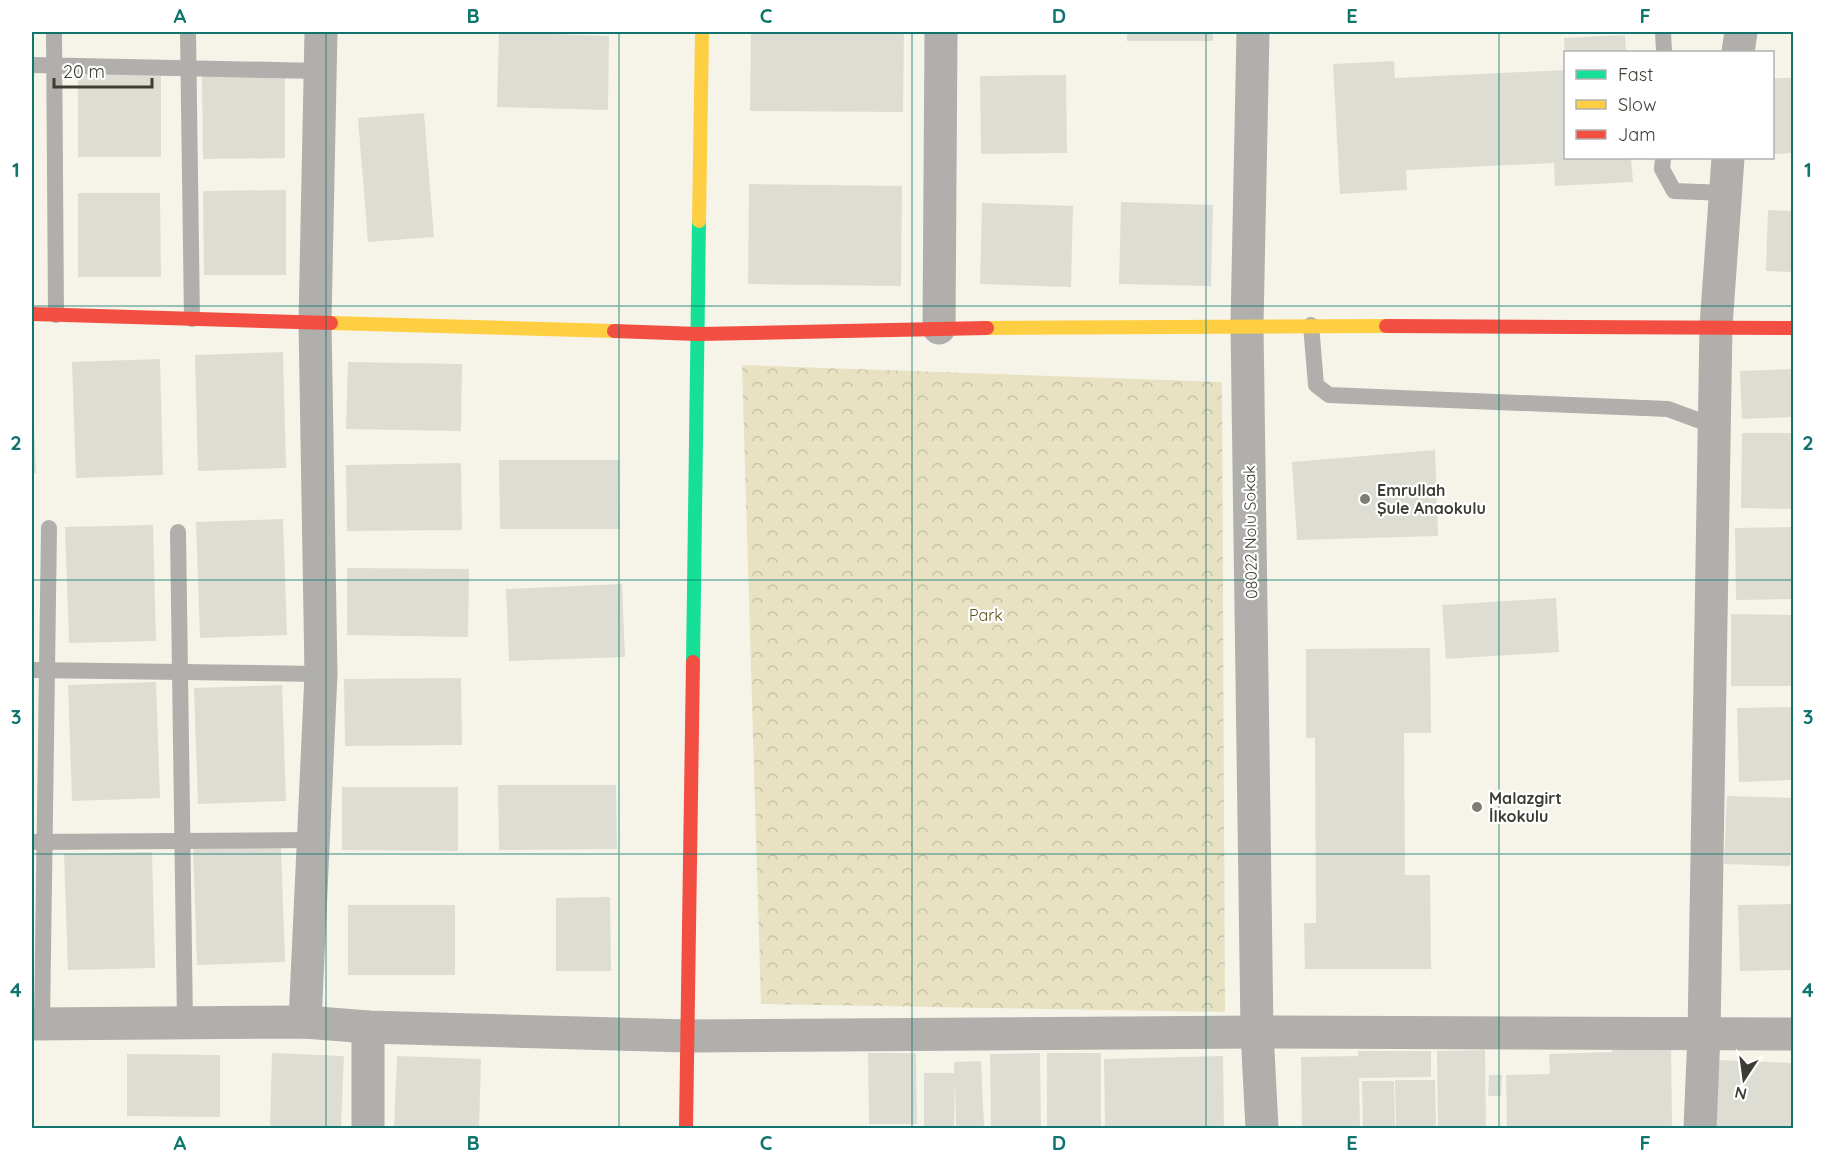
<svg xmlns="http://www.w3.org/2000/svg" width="1825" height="1160" font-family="Quicksand,sans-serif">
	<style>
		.park { fill: url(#park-crowns) }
		.building { fill: #deddd4 }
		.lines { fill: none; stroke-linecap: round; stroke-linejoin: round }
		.lane { stroke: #b0afab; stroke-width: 16 }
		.street { stroke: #b0afab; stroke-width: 33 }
		.fast { stroke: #16e098; stroke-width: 14 }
		.slow { stroke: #ffcf43; stroke-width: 14 }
		.jam { stroke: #f24e42; stroke-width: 14 }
		.grid { fill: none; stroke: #0f766e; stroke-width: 1.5; stroke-opacity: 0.55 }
		.poi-dot { fill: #7e7d73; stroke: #fff; stroke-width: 2 }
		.labels { text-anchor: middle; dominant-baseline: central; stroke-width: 4.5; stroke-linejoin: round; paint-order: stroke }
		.poi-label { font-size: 16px; font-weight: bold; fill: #3e3d34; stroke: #fff; text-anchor: start }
		.street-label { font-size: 16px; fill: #3e3d34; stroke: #fff }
		.park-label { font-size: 16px; fill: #5b5117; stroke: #fff }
		.neatline { fill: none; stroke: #0f766e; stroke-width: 2 }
		.grid-label { font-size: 20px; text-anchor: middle; font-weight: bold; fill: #0f766e }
	</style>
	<defs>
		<pattern id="park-crowns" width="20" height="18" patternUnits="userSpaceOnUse" patternTransform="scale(1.5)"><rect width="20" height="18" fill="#e8e2c3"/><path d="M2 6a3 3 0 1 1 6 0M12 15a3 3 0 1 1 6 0" fill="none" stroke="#c8c3a8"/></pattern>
	</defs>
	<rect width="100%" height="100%" fill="#f6f4e9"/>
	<!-- park -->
	<polygon class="park" points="742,365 1222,382 1225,1012 761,1004"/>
	<!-- building -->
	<g class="building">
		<polygon points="499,32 609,36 608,110 497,107"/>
		<polygon points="751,32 904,32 903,112 750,111"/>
		<rect x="1127" y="32" width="86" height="9"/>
		<polygon points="1625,35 1626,52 1565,52 1564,38"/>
		<polygon points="1394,61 1395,78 1566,70 1566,158 1631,158 1633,182 1555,186 1554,163 1406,170 1407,190 1340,194 1333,64"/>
		<polygon points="78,72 161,73 161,157 78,157"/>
		<polygon points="202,74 285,74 285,158 203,159"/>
		<polygon points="1066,75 1067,153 981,154 980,76"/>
		<polygon points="1772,78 1794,78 1794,153 1772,154"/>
		<polygon points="424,113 434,237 368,242 358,118"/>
		<polygon points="749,184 902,186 901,286 748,284"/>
		<polygon points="286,190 286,275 204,275 203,191"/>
		<polygon points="78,193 160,193 161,277 78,277"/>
		<polygon points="1121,202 1213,205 1211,286 1119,284"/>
		<polygon points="982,203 1073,206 1071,287 980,284"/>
		<polygon points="1768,210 1794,211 1794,272 1766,271"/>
		<polygon points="283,352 286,468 198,471 195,355"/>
		<polygon points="160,359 163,475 76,478 72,362"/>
		<polygon points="348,362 462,364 461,431 346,429"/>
		<polygon points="1794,369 1794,417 1742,419 1740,371"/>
		<polygon points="32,400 33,400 36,473 32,473"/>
		<polygon points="1742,433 1794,433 1794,509 1741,508"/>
		<polygon points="1435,450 1438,536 1297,540 1292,462"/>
		<polygon points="499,460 619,460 620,529 500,529"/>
		<polygon points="461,463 462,530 347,531 346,465"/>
		<polygon points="283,519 287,635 200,638 196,522"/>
		<polygon points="153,525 156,641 69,643 65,527"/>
		<polygon points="1794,527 1794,599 1736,600 1735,528"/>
		<polygon points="347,568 469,569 468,637 347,635"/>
		<polygon points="622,584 625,657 509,661 506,589"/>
		<polygon points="1556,598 1559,652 1446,659 1442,605"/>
		<polygon points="1731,614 1794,615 1794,686 1731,686"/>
		<polygon points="1430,648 1431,733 1404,733 1405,875 1430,875 1431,969 1305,969 1304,923 1316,923 1315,738 1306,738 1306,649"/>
		<polygon points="461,678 462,745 345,746 344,679"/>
		<polygon points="156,682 160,798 72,801 68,685"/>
		<polygon points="282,685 286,801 198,804 194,688"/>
		<polygon points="1794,707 1794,780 1739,782 1737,708"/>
		<polygon points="498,785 616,785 617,849 499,850"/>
		<polygon points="342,787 458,787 458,851 342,850"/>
		<polygon points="1727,796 1793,798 1790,866 1724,864"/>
		<polygon points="281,846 285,962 197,965 193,849"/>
		<polygon points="152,852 155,968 68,970 64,854"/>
		<polygon points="610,897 611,971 556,971 556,898"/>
		<polygon points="1794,904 1794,970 1740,971 1738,905"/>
		<rect x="348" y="905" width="107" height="70"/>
		<polygon points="1671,1045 1672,1128 1507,1128 1506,1075 1550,1074 1549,1054 1612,1052 1612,1046"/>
		<polygon points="1485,1050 1486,1128 1438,1128 1437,1051"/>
		<polygon points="1358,1051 1431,1051 1431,1077 1359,1078 1360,1128 1302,1128 1301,1057 1358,1056"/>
		<polygon points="272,1053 344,1056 341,1128 270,1128"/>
		<polygon points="868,1053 916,1053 917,1124 869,1124"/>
		<polygon points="1040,1053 1041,1127 991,1127 990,1054"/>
		<rect x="1047" y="1053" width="54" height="75"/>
		<polygon points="127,1054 220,1055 220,1117 127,1116"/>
		<polygon points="397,1056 481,1059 479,1128 394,1128"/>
		<polygon points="1223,1056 1224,1128 1105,1128 1104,1059"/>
		<polygon points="1717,1060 1794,1063 1794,1128 1714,1128"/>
		<polygon points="981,1061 984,1126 956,1127 955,1080 954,1126 924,1126 924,1073 954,1073 954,1062"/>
		<polygon points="1489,1075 1502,1075 1501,1096 1488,1096"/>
		<polygon points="1395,1080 1435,1080 1436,1128 1396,1128"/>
		<polygon points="1362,1081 1394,1081 1395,1128 1363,1128"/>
	</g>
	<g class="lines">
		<!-- lane -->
		<g class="lane">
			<polyline points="54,32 56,315"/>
			<polyline points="188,32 192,319"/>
			<polyline points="1663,32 1664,52"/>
			<polyline points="32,65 320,71"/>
			<polyline points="1663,158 1662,169 1674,191 1726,193"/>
			<polyline points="1311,325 1316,385 1329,395 1668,409 1714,426"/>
			<polyline points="178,532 185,1023"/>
			<polyline points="32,670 321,674"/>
			<polyline points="32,842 313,840"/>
			<polyline points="42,1024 49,528"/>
		</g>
		<!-- street -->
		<g class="street">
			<polyline points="1253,32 1247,325 1257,1032 1262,1128"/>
			<polyline points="1738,52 1741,32"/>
			<polyline points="939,328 941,32"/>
			<polyline points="305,1022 321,674 315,322 321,32"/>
			<polyline points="32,1024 305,1022 368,1027 687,1036 1257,1032 1794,1034"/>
			<polyline points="368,1128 368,1027"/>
			<polyline points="1700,1128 1704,1034 1716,326 1728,158"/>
		</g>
		<!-- fast -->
		<polyline class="fast" points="693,662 699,221"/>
		<!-- slow -->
		<g class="slow">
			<polyline points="699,221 702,32"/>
			<polyline points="331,323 614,331"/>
			<polyline points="987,328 1386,326"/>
		</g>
		<!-- jam -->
		<g class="jam">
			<polyline points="32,314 331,323"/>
			<polyline points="1386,326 1794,328"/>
			<polyline points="614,331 698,334 987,328"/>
			<polyline points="686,1128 693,662"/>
		</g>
	</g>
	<!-- grid -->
	<path class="grid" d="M 326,32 L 326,1128M 619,32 L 619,1128M 912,32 L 912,1128M 1206,32 L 1206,1128M 1499,32 L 1499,1128M 32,306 L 1794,306M 32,580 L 1794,580M 32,854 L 1794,854"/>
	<!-- markers -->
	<g class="poi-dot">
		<circle cx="1365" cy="499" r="6"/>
		<circle cx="1477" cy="807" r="6"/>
	</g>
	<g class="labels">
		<!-- poi labels -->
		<g class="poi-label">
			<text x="1377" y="490">Emrullah<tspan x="1377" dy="18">Şule Anaokulu</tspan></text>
			<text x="1489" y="798">Malazgirt<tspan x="1489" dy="18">İlkokulu</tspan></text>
		</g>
		<!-- street labels -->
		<g class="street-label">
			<text transform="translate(1250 532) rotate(-91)">08022 Nolu Sokak</text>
		</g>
		<!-- park labels -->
		<g class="park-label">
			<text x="986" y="615">Park</text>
		</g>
	</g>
	<!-- border -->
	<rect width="1825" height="1160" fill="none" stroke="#ffffff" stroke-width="66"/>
	<!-- legend -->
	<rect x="1564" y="51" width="210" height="108" fill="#ffffff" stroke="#b2b1ae" stroke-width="1.5"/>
	<rect x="1576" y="70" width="30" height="9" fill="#16e098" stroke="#b2b1ae" stroke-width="1.5"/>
	<text x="1618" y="81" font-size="18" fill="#3e3d34">Fast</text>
	<rect x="1576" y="100" width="30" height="9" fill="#ffcf43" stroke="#b2b1ae" stroke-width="1.5"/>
	<text x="1618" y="111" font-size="18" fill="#3e3d34">Slow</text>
	<rect x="1576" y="130" width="30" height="9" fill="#f24e42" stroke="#b2b1ae" stroke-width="1.5"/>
	<text x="1618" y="141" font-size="18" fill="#3e3d34">Jam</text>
	<!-- north arrow -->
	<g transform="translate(1744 1079) rotate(193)" stroke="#ffffff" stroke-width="4.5" paint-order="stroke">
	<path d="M0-4.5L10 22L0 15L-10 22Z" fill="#3e3d34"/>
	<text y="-9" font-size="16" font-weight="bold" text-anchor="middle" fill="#3e3d34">N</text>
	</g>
	<!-- scale -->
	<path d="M54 78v9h98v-9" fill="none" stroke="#3e3d34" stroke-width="3"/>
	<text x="63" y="78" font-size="18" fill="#3e3d34" stroke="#ffffff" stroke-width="4.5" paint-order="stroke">20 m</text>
	<rect x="33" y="33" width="1759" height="1094" class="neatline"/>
	<g class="grid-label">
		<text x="180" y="23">A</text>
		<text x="473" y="23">B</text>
		<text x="766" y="23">C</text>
		<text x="1059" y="23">D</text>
		<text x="1352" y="23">E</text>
		<text x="1645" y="23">F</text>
		<text x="16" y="177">1</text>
		<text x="1808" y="177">1</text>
		<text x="16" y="450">2</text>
		<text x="1808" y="450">2</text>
		<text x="16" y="724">3</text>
		<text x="1808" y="724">3</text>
		<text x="16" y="997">4</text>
		<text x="1808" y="997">4</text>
		<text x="180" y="1150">A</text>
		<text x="473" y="1150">B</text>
		<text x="766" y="1150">C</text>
		<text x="1059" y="1150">D</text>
		<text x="1352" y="1150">E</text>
		<text x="1645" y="1150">F</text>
	</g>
</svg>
